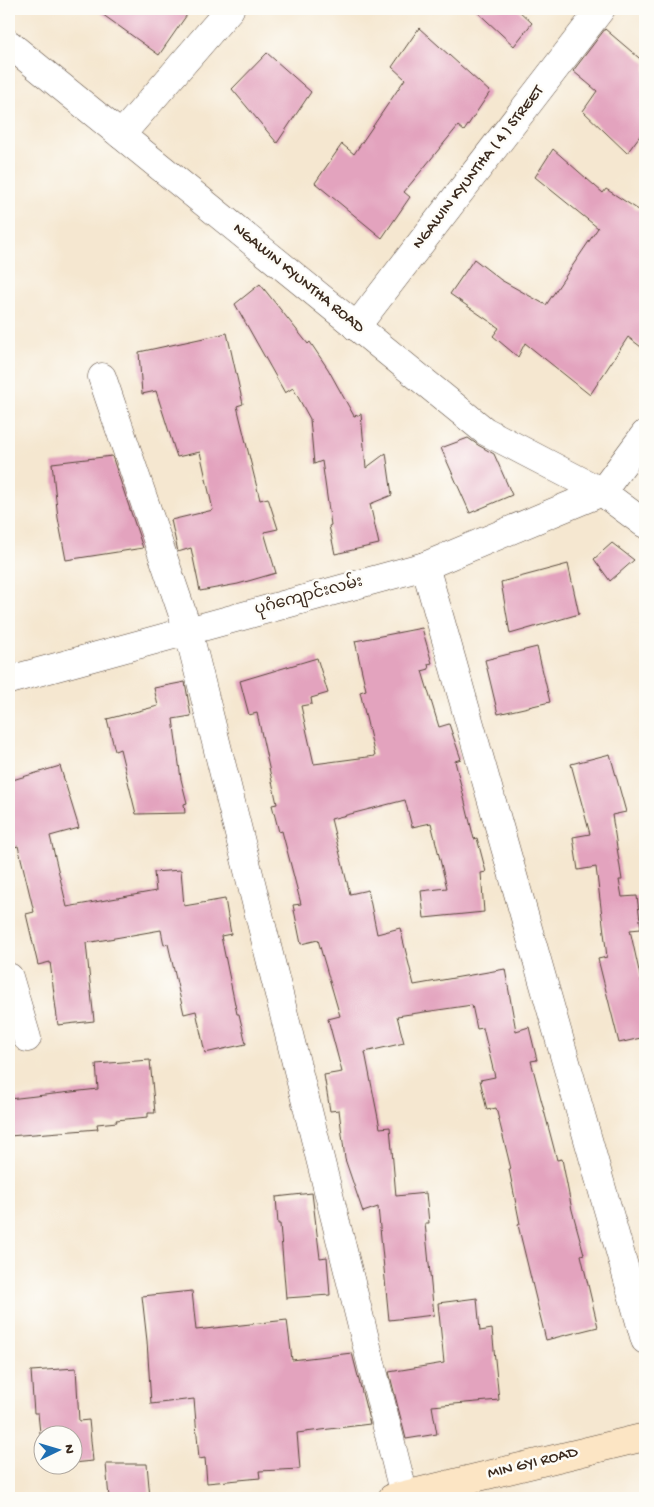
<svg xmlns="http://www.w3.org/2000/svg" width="654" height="1507" font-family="'Gochi Hand','Noto Sans Myanmar',sans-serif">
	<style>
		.building { fill: #e3a3be }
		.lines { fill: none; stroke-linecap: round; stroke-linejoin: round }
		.minor-casing { stroke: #574639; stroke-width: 29 }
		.secondary-casing { stroke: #574639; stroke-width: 29 }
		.minor { stroke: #fff; stroke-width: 28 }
		.secondary { stroke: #fce5c4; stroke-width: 28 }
		.labels { text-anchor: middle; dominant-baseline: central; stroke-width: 5; stroke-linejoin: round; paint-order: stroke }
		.street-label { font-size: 16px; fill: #3b2a1e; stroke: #fdfcf7 }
	</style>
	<rect width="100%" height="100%" fill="#fdfcf7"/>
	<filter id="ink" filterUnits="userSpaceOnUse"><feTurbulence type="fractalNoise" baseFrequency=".02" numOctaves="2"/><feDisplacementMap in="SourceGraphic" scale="10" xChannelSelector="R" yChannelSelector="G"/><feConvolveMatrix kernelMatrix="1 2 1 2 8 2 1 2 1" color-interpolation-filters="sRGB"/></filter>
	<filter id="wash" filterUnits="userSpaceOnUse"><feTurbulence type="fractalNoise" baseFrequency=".0096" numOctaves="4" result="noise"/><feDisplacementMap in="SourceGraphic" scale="20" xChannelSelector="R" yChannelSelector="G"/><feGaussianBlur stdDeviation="1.12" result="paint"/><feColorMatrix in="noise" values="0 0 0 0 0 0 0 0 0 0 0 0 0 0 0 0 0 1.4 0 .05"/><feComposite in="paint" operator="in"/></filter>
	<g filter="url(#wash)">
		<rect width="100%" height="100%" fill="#f5e7d0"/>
		<g id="blocks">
			<!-- building -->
			<g class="building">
				<polygon points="95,9 191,9 159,55"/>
				<polygon points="474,9 517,9 532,23 514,46"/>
				<polygon points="419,28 490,92 464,131 458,126 404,192 410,197 382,238 315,183 342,144 354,154 405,79 392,67"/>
				<polygon points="605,29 645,63 645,129 627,153 583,111 597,91 573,71"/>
				<polygon points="267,53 311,92 277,143 232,89"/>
				<polygon points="553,149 603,193 606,189 645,214 645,350 628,337 590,395 525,343 518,357 493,336 499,328 450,294 474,259 501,280 546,305 598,228 535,177"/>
				<polygon points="260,284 308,344 310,342 328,369 354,416 361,414 366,468 386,453 392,495 370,504 379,544 335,554 329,526 331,525 322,461 314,464 310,419 293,388 285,393 235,304"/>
				<polygon points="227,333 243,404 237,406 260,500 268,498 278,529 264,532 276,573 238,584 200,591 191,548 178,552 171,520 213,510 200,452 177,457 156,391 142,394 139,352"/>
				<polygon points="468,438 478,445 494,454 512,495 470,513 441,448"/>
				<polygon points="112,456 143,548 66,560 58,518 52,463"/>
				<polygon points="612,543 634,560 610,581 594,559"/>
				<polygon points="568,564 579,614 510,634 501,582"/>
				<polygon points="422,628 432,663 428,664 429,669 422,671 439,727 449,724 461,759 455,761 474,839 477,838 486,872 481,873 484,912 424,918 421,891 447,888 431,823 412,827 405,800 331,819 350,894 368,890 377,934 400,928 414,985 505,969 516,1031 529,1027 537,1060 531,1061 557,1160 562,1159 572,1210 584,1254 581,1255 598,1327 546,1340 518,1225 520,1224 509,1169 511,1169 496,1108 487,1110 480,1080 495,1077 483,1028 477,1029 472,1005 397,1016 404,1043 365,1052 380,1128 390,1127 396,1196 426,1193 429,1223 425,1223 434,1315 389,1320 378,1207 363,1212 345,1159 339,1110 330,1111 324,1075 342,1072 328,1019 340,1016 318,940 301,944 293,905 301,904 282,831 279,832 272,805 277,804 257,713 249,715 240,681 317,658 328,693 311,698 312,704 301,706 314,764 375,756 360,692 366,690 355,641"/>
				<polygon points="537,647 550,702 498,714 485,660"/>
				<polygon points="185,682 191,716 173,719 181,779 187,803 184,804 185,813 136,814 120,749 115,751 107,719 158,706 154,688"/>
				<polygon points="610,754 626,812 612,815 622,880 619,880 622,897 637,896 641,929 630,930 645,998 645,1037 619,1043 598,959 607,957 596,867 578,870 573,837 590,834 571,764"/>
				<polygon points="60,766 79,828 50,836 67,907 156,891 154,872 181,870 184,906 225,899 231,934 221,936 237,1014 239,1014 246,1044 205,1053 196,1011 184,1014 168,944 164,945 161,930 86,943 94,1021 58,1025 50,962 38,965 26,914 34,912 18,846 9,849 9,781"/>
				<polygon points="150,1060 155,1113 148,1113 148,1117 116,1120 117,1122 97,1124 98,1129 9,1136 9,1099 98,1089 96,1064"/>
				<polygon points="312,1193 320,1258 327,1257 330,1295 286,1298 280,1224 278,1224 276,1197"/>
				<polygon points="192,1291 196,1330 287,1320 292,1360 352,1353 370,1424 297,1433 300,1469 259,1471 260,1478 207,1483 205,1458 199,1459 194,1399 151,1404 147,1341 142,1296"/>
				<polygon points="477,1298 480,1331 492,1329 499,1400 432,1406 437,1434 406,1439 389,1372 444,1363 438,1303"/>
				<polygon points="76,1368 79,1421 89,1420 93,1461 72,1463 72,1434 42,1434 42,1453 38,1413 34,1413 31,1371"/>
				<polygon points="106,1464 147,1464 150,1498 109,1498"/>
			</g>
		</g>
	</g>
	<g filter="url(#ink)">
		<use href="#blocks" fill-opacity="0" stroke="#574639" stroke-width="1"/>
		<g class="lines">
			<!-- minor casing -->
			<g class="minor-casing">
				<g id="minor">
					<polyline points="9,44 485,431 602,492 645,524"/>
					<polyline points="121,135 230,9"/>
					<polyline points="356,327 601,9"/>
					<polyline points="102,377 188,630 404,1495"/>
					<polyline points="602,492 645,434"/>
					<polyline points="425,566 645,1340"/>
					<polyline points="9,680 425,566 602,492"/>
					<polyline points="9,977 27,1038"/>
				</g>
			</g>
			<!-- secondary casing -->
			<g class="secondary-casing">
				<polyline id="secondary" points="392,1498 645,1437"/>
			</g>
			<!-- minor -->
			<use href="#minor" class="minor"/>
			<!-- secondary -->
			<use href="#secondary" class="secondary"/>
		</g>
	</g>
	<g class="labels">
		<!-- street labels -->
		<g class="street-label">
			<text transform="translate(479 168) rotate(-52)">NGAWIN KYUNTHA ( 4 ) STREET</text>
			<text transform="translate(298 279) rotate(39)">NGAWIN KYUNTHA ROAD</text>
			<text transform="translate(309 597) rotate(-15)">ပုဂံကျောင်းလမ်း</text>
			<text transform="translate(533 1464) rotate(-14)">MIN GYI ROAD</text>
		</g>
	</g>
	<!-- margin -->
	<rect width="654" height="1507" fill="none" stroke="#fdfcf7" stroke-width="30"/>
	<!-- north arrow -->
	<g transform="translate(58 1450) rotate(85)"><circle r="24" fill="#fdfcf7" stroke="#afa8a0"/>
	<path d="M0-4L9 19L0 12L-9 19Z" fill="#1f6fb2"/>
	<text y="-8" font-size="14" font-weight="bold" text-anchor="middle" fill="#3b2a1e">N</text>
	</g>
</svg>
